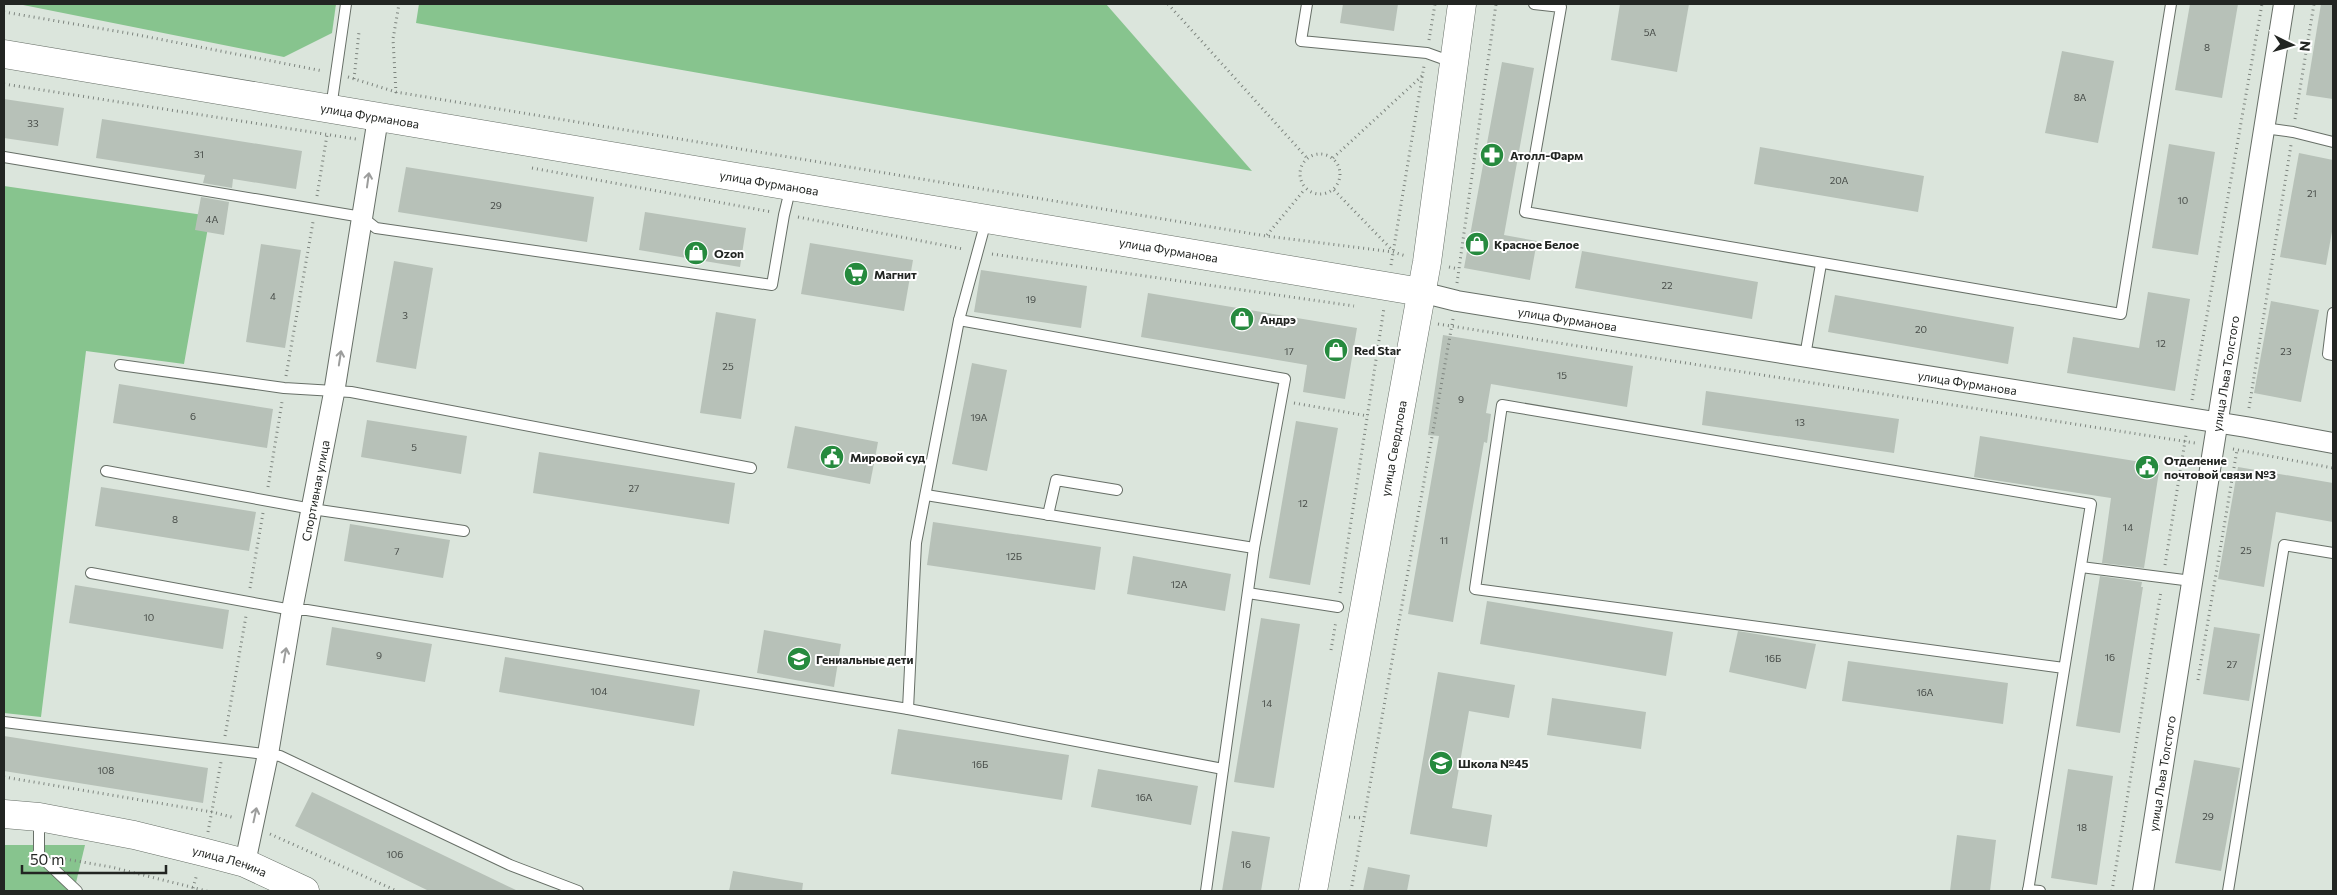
<svg xmlns="http://www.w3.org/2000/svg" width="2337" height="895" font-family="Commissioner,sans-serif">
	<style>
		.green { fill: #87c48e }
		.building { fill: #b7c1b8 }
		.lines { fill: none; stroke-linecap: round; stroke-linejoin: round }
		.service-casing { stroke: #676f67; stroke-width: 12 }
		.minor-casing { stroke: #676f67; stroke-width: 22 }
		.secondary-casing { stroke: #676f67; stroke-width: 29 }
		.path { stroke: #7d847e; stroke-width: 3; stroke-dasharray: 1 4; stroke-linecap: butt }
		.service { stroke: #fff; stroke-width: 10 }
		.minor { stroke: #fff; stroke-width: 20 }
		.secondary { stroke: #fff; stroke-width: 28 }
		.oneway { stroke: #9c9d9c }
		.labels { text-anchor: middle; dominant-baseline: central; stroke-width: 4; stroke-linejoin: round; paint-order: stroke }
		.number-label { font-size: 10px; fill: #474c48 }
		.street-label { font-size: 12px; fill: #222522; stroke: #fff }
		.poi-label { font-size: 12px; font-weight: bold; fill: #222522; stroke: #fff; text-anchor: start }
	</style>
	<rect width="100%" height="100%" fill="#dbe5dc"/>
	<!-- green -->
	<g class="green">
		<polygon points="18,4 336,4 332,33 284,57"/>
		<polygon points="419,4 1106,4 1252,171 416,23"/>
		<polygon points="4,186 210,216 184,364 86,351 41,717 4,713"/>
		<polygon points="4,845 85,845 74,891 4,891"/>
	</g>
	<!-- building -->
	<g class="building">
		<polygon points="1343,4 1398,4 1394,31 1340,23"/>
		<polygon points="1620,4 1689,4 1677,72 1611,60"/>
		<polygon points="2190,4 2238,4 2222,98 2175,90"/>
		<polygon points="2321,4 2333,4 2333,99 2306,95"/>
		<polygon points="2062,51 2114,61 2098,143 2045,133"/>
		<polygon points="1502,62 1534,68 1504,235 1537,241 1530,280 1464,268"/>
		<polygon points="4,99 64,108 58,146 4,138"/>
		<polygon points="102,119 302,151 296,189 233,179 232,188 203,183 205,175 96,158"/>
		<polygon points="2169,144 2215,152 2198,255 2152,248"/>
		<polygon points="1760,147 1924,176 1918,212 1754,184"/>
		<polygon points="2299,153 2333,160 2333,226 2326,265 2280,257"/>
		<polygon points="406,167 594,197 587,242 398,212"/>
		<polygon points="201,197 229,202 224,235 195,230"/>
		<polygon points="645,212 746,228 740,267 639,250"/>
		<polygon points="810,243 913,260 904,311 801,294"/>
		<polygon points="261,244 301,250 285,348 246,342"/>
		<polygon points="1582,251 1758,282 1752,319 1575,288"/>
		<polygon points="394,261 433,268 416,369 376,362"/>
		<polygon points="981,270 1087,286 1081,328 974,312"/>
		<polygon points="2148,292 2190,299 2175,391 2067,373 2073,337 2139,348"/>
		<polygon points="1148,293 1357,328 1345,399 1303,392 1307,365 1141,337"/>
		<polygon points="1835,295 2014,327 2008,364 1828,332"/>
		<polygon points="2271,301 2319,310 2301,402 2254,393"/>
		<polygon points="716,312 756,319 741,419 700,413"/>
		<polygon points="1443,335 1633,366 1627,407 1491,384 1486,413 1491,414 1487,443 1484,442 1453,622 1408,614 1439,436 1428,435"/>
		<polygon points="972,363 1007,370 987,471 952,464"/>
		<polygon points="119,384 273,409 267,448 113,423"/>
		<polygon points="1706,391 1899,419 1894,453 1702,425"/>
		<polygon points="367,420 467,436 461,474 361,457"/>
		<polygon points="1296,421 1338,428 1310,585 1269,578"/>
		<polygon points="795,426 878,442 870,484 787,468"/>
		<polygon points="1980,436 2160,465 2144,568 2102,563 2111,498 1974,477"/>
		<polygon points="539,452 735,483 729,524 533,493"/>
		<polygon points="2238,467 2333,483 2333,522 2276,512 2264,587 2218,579"/>
		<polygon points="101,487 256,512 249,551 95,526"/>
		<polygon points="933,522 1101,547 1095,590 927,565"/>
		<polygon points="350,524 450,540 443,578 344,561"/>
		<polygon points="1133,556 1231,574 1225,611 1127,594"/>
		<polygon points="2100,576 2142,582 2141,587 2143,587 2120,733 2076,726"/>
		<polygon points="75,585 229,610 223,649 69,623"/>
		<polygon points="1487,601 1673,632 1666,676 1480,644"/>
		<polygon points="1261,618 1300,624 1274,788 1234,782"/>
		<polygon points="332,627 432,644 425,682 326,665"/>
		<polygon points="2214,627 2260,634 2249,701 2203,694"/>
		<polygon points="764,630 841,644 834,687 757,673"/>
		<polygon points="1738,631 1816,644 1806,689 1729,672"/>
		<polygon points="505,657 700,690 694,726 499,692"/>
		<polygon points="1848,661 2008,683 2003,724 1842,701"/>
		<polygon points="1438,672 1515,685 1509,718 1469,711 1452,808 1492,815 1487,847 1410,834"/>
		<polygon points="1552,698 1646,712 1641,749 1547,735"/>
		<polygon points="898,729 1069,755 1062,800 891,774"/>
		<polygon points="4,736 208,768 203,803 4,771"/>
		<polygon points="2194,760 2240,768 2221,871 2175,863"/>
		<polygon points="1098,769 1198,786 1191,825 1091,807"/>
		<polygon points="2068,769 2113,776 2097,885 2051,878"/>
		<polygon points="312,792 518,891 429,891 295,826"/>
		<polygon points="1232,831 1270,837 1261,891 1222,891"/>
		<polygon points="1957,835 1996,840 1990,891 1950,891"/>
		<polygon points="1368,867 1410,875 1407,891 1363,891"/>
		<polygon points="733,871 803,883 802,891 729,891"/>
	</g>
	<g class="lines">
		<!-- service casing -->
		<g class="service-casing">
			<g id="service">
				<polyline points="1307,4 1301,41 1427,53 1452,62"/>
				<polyline points="1534,4 1561,7 1525,212 2121,314 2171,4"/>
				<polyline points="331,108 346,4"/>
				<polyline points="2264,128 2293,132 2333,142"/>
				<polyline points="4,157 362,217 376,228 772,285 784,215 791,186"/>
				<polyline points="2333,313 2328,354 2333,355"/>
				<polyline points="1805,356 1821,264"/>
				<polyline points="120,365 284,388 351,392 751,468"/>
				<polyline points="106,471 312,509 464,531"/>
				<polyline points="926,495 1254,548 1285,379 959,320"/>
				<polyline points="1048,515 1056,480 1117,490"/>
				<polyline points="2081,567 2192,581"/>
				<polyline points="91,573 292,610 307,610 908,709 916,543 959,320 986,221"/>
				<polyline points="1248,593 1338,607"/>
				<polyline points="908,709 1223,769"/>
				<polyline points="4,722 280,756 510,865 578,891"/>
				<polyline points="39,818 39,855 77,891"/>
				<polyline points="2028,890 2040,891"/>
				<polyline points="1206,891 1254,548"/>
				<polyline points="2028,891 2091,504 1502,405 1475,589 2064,668"/>
				<polyline points="2228,891 2284,545 2333,553"/>
			</g>
		</g>
		<!-- minor casing -->
		<g class="minor-casing">
			<g id="minor">
				<path id="s1" d="M 1421,292 L 1457,301 L 2246,427 L 2333,443"/>
				<path id="s2" d="M 245,863 L 268,754 L 292,610 L 334,393 L 378,118"/>
				<path id="s3" d="M 2143,891 L 2284,4"/>
			</g>
		</g>
		<!-- secondary casing -->
		<g class="secondary-casing">
			<g id="secondary">
				<path id="s4" d="M 4,54 L 1421,292"/>
				<path id="s5" d="M 4,814 L 39,817 L 134,835 L 203,852 L 245,863 L 305,891"/>
				<path id="s6" d="M 1313,891 L 1427,262 L 1462,4"/>
			</g>
		</g>
		<!-- path -->
		<g class="path">
			<polyline points="1168,4 1307,158"/>
			<polyline points="4,12 133,34 323,71"/>
			<polyline points="1429,40 1435,4"/>
			<polyline points="348,77 396,92 1266,236 1393,252 1406,256"/>
			<polyline points="354,79 359,32"/>
			<polyline points="4,84 356,139"/>
			<polyline points="396,93 393,39 399,4"/>
			<polyline points="2295,119 2314,4"/>
			<circle cx="1320" cy="174" r="20"/>
			<polyline points="1333,158 1423,75"/>
			<polyline points="532,168 772,212"/>
			<polyline points="1334,190 1393,251"/>
			<polyline points="317,196 327,135"/>
			<polyline points="798,217 963,249"/>
			<polyline points="1267,235 1305,189"/>
			<polyline points="992,254 1354,306"/>
			<polyline points="1391,265 1424,66"/>
			<polyline points="1449,267 1458,269"/>
			<polyline points="1457,283 1496,4"/>
			<polyline points="1438,324 2195,443"/>
			<polyline points="286,376 313,222"/>
			<polyline points="2192,400 2262,4"/>
			<polyline points="1294,403 1368,416"/>
			<polyline points="2249,408 2291,145"/>
			<polyline points="2233,449 2333,468"/>
			<polyline points="268,487 282,402"/>
			<polyline points="2165,565 2186,435"/>
			<polyline points="250,588 263,513"/>
			<polyline points="1340,593 1384,308"/>
			<polyline points="1331,650 1336,621"/>
			<polyline points="2198,680 2237,450"/>
			<polyline points="225,736 246,616"/>
			<polyline points="4,777 212,812 235,818"/>
			<polyline points="1349,817 1363,818"/>
			<polyline points="208,832 221,762"/>
			<polyline points="270,834 397,891"/>
			<polyline points="65,859 111,867 207,891"/>
			<polyline points="193,888 197,874"/>
			<polyline points="1351,891 1453,319"/>
			<polyline points="2112,891 2161,591"/>
		</g>
		<!-- service -->
		<use href="#service" class="service"/>
		<!-- minor -->
		<use href="#minor" class="minor"/>
		<!-- secondary -->
		<use href="#secondary" class="secondary"/>
	</g>
	<!-- one-way arrows -->
	<defs><path id="oneway-shaft" d="M-6 0H5M1.5-3L5.5 0L1.5 3" fill="none" stroke-width="1.6" stroke-linecap="round" stroke-linejoin="round" transform="scale(1.25)"/></defs>
	<g class="oneway">
		<use href="#oneway-shaft" transform="translate(368 180) rotate(-82)"/>
		<use href="#oneway-shaft" transform="translate(340 358) rotate(-81)"/>
		<use href="#oneway-shaft" transform="translate(285 655) rotate(-80)"/>
		<use href="#oneway-shaft" transform="translate(255 815) rotate(-78)"/>
	</g>
	<!-- icons -->
	<defs>
		<g id="pharmacy-disc" transform="scale(1.25)"><circle r="9.5" fill="#268a3e" stroke="#fff"/><path d="M-2-6h4v4h4v4h-4v4h-4v-4h-4v-4h4Z" fill="#fff"/></g>
		<g id="shop-disc" transform="scale(1.25)"><circle r="9.5" fill="#268a3e" stroke="#fff"/><path d="M-5-2.5h2.3a2.7 3.5 0 0 1 5.4 0H5L5.5 6h-11ZM-1.5-2.5h3a1.5 2.3 0 0 0-3 0Z" fill="#fff"/></g>
		<g id="supermarket-disc" transform="scale(1.25)"><circle r="9.5" fill="#268a3e" stroke="#fff"/><path d="M-6-5.5h2.5l.6 2H6L4.5 2H-2.5L-4.4-4H-6ZM-1.5 3.2a1.3 1.3 0 1 0 .1 0ZM3 3.2a1.3 1.3 0 1 0 .1 0Z" fill="#fff"/></g>
		<g id="civic-disc" transform="scale(1.25)"><circle r="9.5" fill="#268a3e" stroke="#fff"/><path d="M-.6-6.5H3V-4.5H.6V-3L4-1V1h2V6H-6V1h2V-1L-.6-3ZM-1.2 2.5V6h2.4V2.5Z" fill="#fff"/></g>
		<g id="school-disc" transform="scale(1.25)"><circle r="9.5" fill="#268a3e" stroke="#fff"/><path d="M0-5L7-2L0 1L-7-2ZM-4 1L0 2.5L4 1V4Q0 6-4 4Z" fill="#fff"/></g>
	</defs>
	<g fill-rule="evenodd">
		<use href="#pharmacy-disc" x="1492" y="155"/>
		<use href="#shop-disc" x="1477" y="244"/>
		<use href="#shop-disc" x="696" y="253"/>
		<use href="#supermarket-disc" x="856" y="274"/>
		<use href="#shop-disc" x="1242" y="319"/>
		<use href="#shop-disc" x="1336" y="350"/>
		<use href="#civic-disc" x="832" y="457"/>
		<use href="#civic-disc" x="2147" y="467"/>
		<use href="#school-disc" x="799" y="659"/>
		<use href="#school-disc" x="1441" y="763"/>
	</g>
	<g class="labels">
		<!-- number labels -->
		<g class="number-label">
			<text x="1650" y="32">5А</text>
			<text x="2207" y="47">8</text>
			<text x="2080" y="97">8А</text>
			<text x="33" y="123">33</text>
			<text x="199" y="154">31</text>
			<text x="1839" y="180">20А</text>
			<text x="2312" y="193">21</text>
			<text x="2183" y="200">10</text>
			<text x="496" y="205">29</text>
			<text x="212" y="219">4А</text>
			<text x="1667" y="285">22</text>
			<text x="273" y="296">4</text>
			<text x="1031" y="299">19</text>
			<text x="405" y="315">3</text>
			<text x="1921" y="329">20</text>
			<text x="2161" y="343">12</text>
			<text x="1289" y="351">17</text>
			<text x="2286" y="351">23</text>
			<text x="728" y="366">25</text>
			<text x="1562" y="375">15</text>
			<text x="1461" y="399">9</text>
			<text x="193" y="416">6</text>
			<text x="979" y="417">19А</text>
			<text x="1800" y="422">13</text>
			<text x="414" y="447">5</text>
			<text x="634" y="488">27</text>
			<text x="1303" y="503">12</text>
			<text x="175" y="519">8</text>
			<text x="2128" y="527">14</text>
			<text x="1444" y="540">11</text>
			<text x="2246" y="550">25</text>
			<text x="397" y="551">7</text>
			<text x="1014" y="556">12Б</text>
			<text x="1179" y="584">12А</text>
			<text x="149" y="617">10</text>
			<text x="379" y="655">9</text>
			<text x="2110" y="657">16</text>
			<text x="1773" y="658">16Б</text>
			<text x="2232" y="664">27</text>
			<text x="599" y="691">104</text>
			<text x="1925" y="692">16А</text>
			<text x="1267" y="703">14</text>
			<text x="980" y="764">16Б</text>
			<text x="106" y="770">108</text>
			<text x="1144" y="797">16А</text>
			<text x="2208" y="816">29</text>
			<text x="2082" y="827">18</text>
			<text x="395" y="854">106</text>
			<text x="1246" y="864">16</text>
		</g>
		<!-- street labels -->
		<g class="street-label">
			<text stroke="none"><textPath href="#s4" startOffset="371">улица Фурманова</textPath></text>
			<text stroke="none"><textPath href="#s4" startOffset="776">улица Фурманова</textPath></text>
			<text stroke="none"><textPath href="#s4" startOffset="1181">улица Фурманова</textPath></text>
			<text stroke="none"><textPath href="#s1" startOffset="149">улица Фурманова</textPath></text>
			<text stroke="none"><textPath href="#s3" startOffset="524">улица Льва Толстого</textPath></text>
			<text stroke="none"><textPath href="#s1" startOffset="554">улица Фурманова</textPath></text>
			<text stroke="none"><textPath href="#s6" startOffset="450">улица Свердлова</textPath></text>
			<text stroke="none"><textPath href="#s2" startOffset="379">Спортивная улица</textPath></text>
			<text stroke="none"><textPath href="#s3" startOffset="119">улица Льва Толстого</textPath></text>
			<text stroke="none"><textPath href="#s5" startOffset="231">улица Ленина</textPath></text>
		</g>
		<!-- poi labels -->
		<g class="poi-label">
			<text x="1510" y="155">Атолл-Фарм</text>
			<text x="1494" y="244">Красное Белое</text>
			<text x="714" y="253">Ozon</text>
			<text x="874" y="274">Магнит</text>
			<text x="1260" y="319">Андрэ</text>
			<text x="1354" y="350">Red Star</text>
			<text x="850" y="457">Мировой суд</text>
			<text x="2164" y="460">Отделение<tspan x="2164" dy="14">почтовой связи №3</tspan></text>
			<text x="816" y="659">Гениальные дети</text>
			<text x="1458" y="763">Школа №45</text>
		</g>
	</g>
	<!-- border -->
	<rect width="2337" height="895" fill="none" stroke="#222522" stroke-width="10"/>
	<!-- north arrow -->
	<g transform="translate(2292 45) rotate(95)" stroke="#ffffff" stroke-width="4" paint-order="stroke">
	<path d="M0-4L9 19L0 12L-9 19Z" fill="#222522"/>
	<text y="-8" font-size="14" font-weight="bold" text-anchor="middle" fill="#222522">N</text>
	</g>
	<!-- scale -->
	<path d="M22 865v8h144v-8" fill="none" stroke="#222522" stroke-width="2.5"/>
	<text x="30" y="865" font-size="15" fill="#222522" stroke="#ffffff" stroke-width="4" paint-order="stroke">50 m</text>
</svg>
